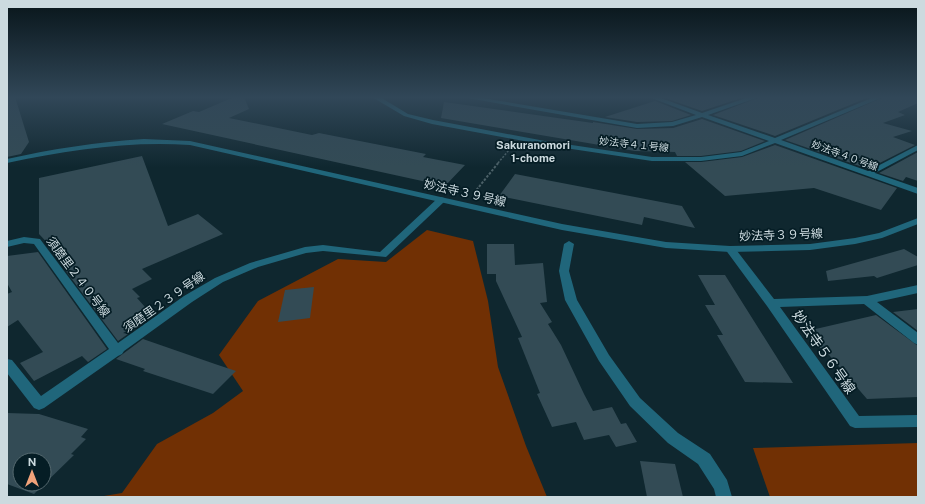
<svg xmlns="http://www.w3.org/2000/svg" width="925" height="504" font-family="'Public Sans','Noto Sans JP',sans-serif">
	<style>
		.green { fill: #713004 }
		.building { fill: #334b55; fill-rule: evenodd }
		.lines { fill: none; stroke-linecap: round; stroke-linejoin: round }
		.path-far1 { stroke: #4c6168; stroke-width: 1.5; stroke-dasharray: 2 1.5; stroke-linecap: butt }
		.path { stroke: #4c6168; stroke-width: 2; stroke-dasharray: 2.5 1.5; stroke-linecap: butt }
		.minor { fill: #20667b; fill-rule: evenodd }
		.tertiary { fill: #20667b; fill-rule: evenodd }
		.labels { text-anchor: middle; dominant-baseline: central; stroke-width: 3.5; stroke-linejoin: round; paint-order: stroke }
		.far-street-label { font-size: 10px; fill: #ccdadf; stroke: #051d25 }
		.far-neighbourhood-label { font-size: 11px; font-weight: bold; fill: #ccdadf; stroke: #051d25 }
		.street-label { font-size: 12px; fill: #ccdadf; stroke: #051d25 }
		.near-street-label { font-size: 14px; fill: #ccdadf; stroke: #051d25 }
	</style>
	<rect width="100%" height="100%" fill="#0f272f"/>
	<!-- green -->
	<g class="green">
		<polygon points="427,230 473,241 488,301 498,367 526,446 547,497 98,497 122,493 157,444 213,413 243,391 219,355 258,301 338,259 386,262"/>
		<polygon points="918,443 918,497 770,497 753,448"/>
	</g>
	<!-- building -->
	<g class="building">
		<polygon points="7,97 15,97 29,142 21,154 7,157"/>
		<polygon points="234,97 244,97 249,109 229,118 312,135 319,133 426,154 423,157 465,165 445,186 162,124 193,111 199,112"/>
		<polygon points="667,97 744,97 702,111 665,98"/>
		<polygon points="760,97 869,97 775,136 713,115"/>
		<polygon points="884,97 918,97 918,103 898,112 905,115 883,123 912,131 893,137 915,145 868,169 785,140"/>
		<polygon points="655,101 691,115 672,121 637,122 605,117"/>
		<polygon points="444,102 593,123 593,122 637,129 673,128 702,119 765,141 741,151 701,156 677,156 675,152 635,151 441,118"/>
		<polygon points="775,145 897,188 881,210 814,188 725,196 685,162 701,162 742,157"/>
		<polygon points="918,152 918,181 906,177 903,181 879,173"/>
		<polygon points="142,156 168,226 198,214 223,234 142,269 152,279 132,289 140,297 137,298 153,316 123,333 128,334 118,341 51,251 54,250 39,234 39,178"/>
		<polygon points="515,174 682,206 695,228 644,217 642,225 499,196"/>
		<polygon points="487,244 514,244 515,265 543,263 547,302 540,303 552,322 548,324 561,345 584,394 593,411 612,407 621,424 626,423 637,442 616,447 609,435 584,440 576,422 552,427 537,394 540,393 518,338 522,337 496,281 496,274 487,274"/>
		<polygon points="904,249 918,257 918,265 877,278 874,276 828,281 826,271"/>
		<polygon points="38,252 107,349 88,362 82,356 34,381 20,363 43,352 18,320 7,327 7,294 12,292 7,283 7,256"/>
		<polygon points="698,275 725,275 793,383 745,382 717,335 723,335 705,305 715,305"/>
		<polygon points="314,287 310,318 278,322 285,290"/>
		<polygon points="918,309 918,331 893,312"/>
		<polygon points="876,315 918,346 918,397 867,399 823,348 820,348 807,331"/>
		<polygon points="143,339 215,364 236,371 213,394 143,371 145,369 116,359"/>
		<path d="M 7,413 L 39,414 L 88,429 L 81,437 L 86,439 L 71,454 L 74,455 L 34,494 L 7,484 ZM 20,460 L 44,460 L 44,484 L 20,484 Z"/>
		<polygon points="640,461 675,464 683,497 647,497"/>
	</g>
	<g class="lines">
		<!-- path-far1 -->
		<polyline class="path-far1" points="498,163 509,150"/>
		<!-- path -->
		<polyline class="path" points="474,193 499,162"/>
		<!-- minor -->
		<g class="minor">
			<polygon points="372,97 380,97 408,114 433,120 545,141 652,157 701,157 741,152 769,141 702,117 673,126 637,128 462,97 477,97 637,124 672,122 696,115 649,97 658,97 702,113 749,97 759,97 708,115 775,138 874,97 883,97 781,140 868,171 918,145 918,150 875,173 918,188 918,194 775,143 742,156 701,161 652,161 545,145 432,124 404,116"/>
			<polygon points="441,197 444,198 445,200 444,202 386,257 323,251 306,253 258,267 223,282 192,302 124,351 122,354 118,356 44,408 39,410 34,408 7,373 7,359 12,360 41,396 109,349 34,244 24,243 7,247 7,241 24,237 40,239 118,343 184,296 215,278 250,263 305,247 323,245 380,252 438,198"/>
			<polygon points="569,241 574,244 569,271 577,300 609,355 640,398 678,433 710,454 727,480 732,497 716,497 714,489 698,464 668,443 630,406 599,361 565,300 559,271 564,244"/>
			<polygon points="730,246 734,247 774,299 867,296 918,285 918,293 877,302 918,333 918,345 914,343 864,304 780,307 859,416 918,415 918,427 855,428 850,426 767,306 725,249"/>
		</g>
		<!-- tertiary -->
		<path class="tertiary" d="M 144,139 L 190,141 L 562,224 L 666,242 L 730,246 L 810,244 L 855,238 L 879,233 L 918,218 L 918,224 L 882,238 L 855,244 L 810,250 L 730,252 L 666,248 L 562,230 L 190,145 C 128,141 68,150 7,163 L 7,159 C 52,149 97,142 144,139 Z"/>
	</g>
	<!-- sky -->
	<linearGradient id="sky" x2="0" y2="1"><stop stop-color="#08151a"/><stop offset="0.58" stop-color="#314758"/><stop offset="1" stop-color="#314758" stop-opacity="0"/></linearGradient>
	<rect width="925" height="168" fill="url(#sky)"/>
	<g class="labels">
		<!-- far-street labels -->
		<g class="far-street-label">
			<text transform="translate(634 144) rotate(6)">妙法寺４１号線</text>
			<text transform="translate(845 155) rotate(20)">妙法寺４０号線</text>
		</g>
		<!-- far-neighbourhood labels -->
		<g class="far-neighbourhood-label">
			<text x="533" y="145">Sakuranomori<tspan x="533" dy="13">1-chome</tspan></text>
		</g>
		<!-- street labels -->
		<g class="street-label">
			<text transform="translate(465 193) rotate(13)">妙法寺３９号線</text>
			<text transform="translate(781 235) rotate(-2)">妙法寺３９号線</text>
			<text transform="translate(78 277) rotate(53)">須磨里２４０号線</text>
			<text transform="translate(164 302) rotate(-35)">須磨里２３９号線</text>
		</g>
		<!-- near-street labels -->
		<g class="near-street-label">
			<text transform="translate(824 352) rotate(55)">妙法寺５６号線</text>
		</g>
	</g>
	<!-- border -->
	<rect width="925" height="504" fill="none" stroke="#ccdadf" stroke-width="16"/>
	<!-- north arrow -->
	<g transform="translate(32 472)"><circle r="19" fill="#051d25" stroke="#55696f"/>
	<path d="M0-3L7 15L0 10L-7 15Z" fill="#f0a27a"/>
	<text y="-6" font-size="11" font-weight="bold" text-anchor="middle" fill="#ccdadf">N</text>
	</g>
</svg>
